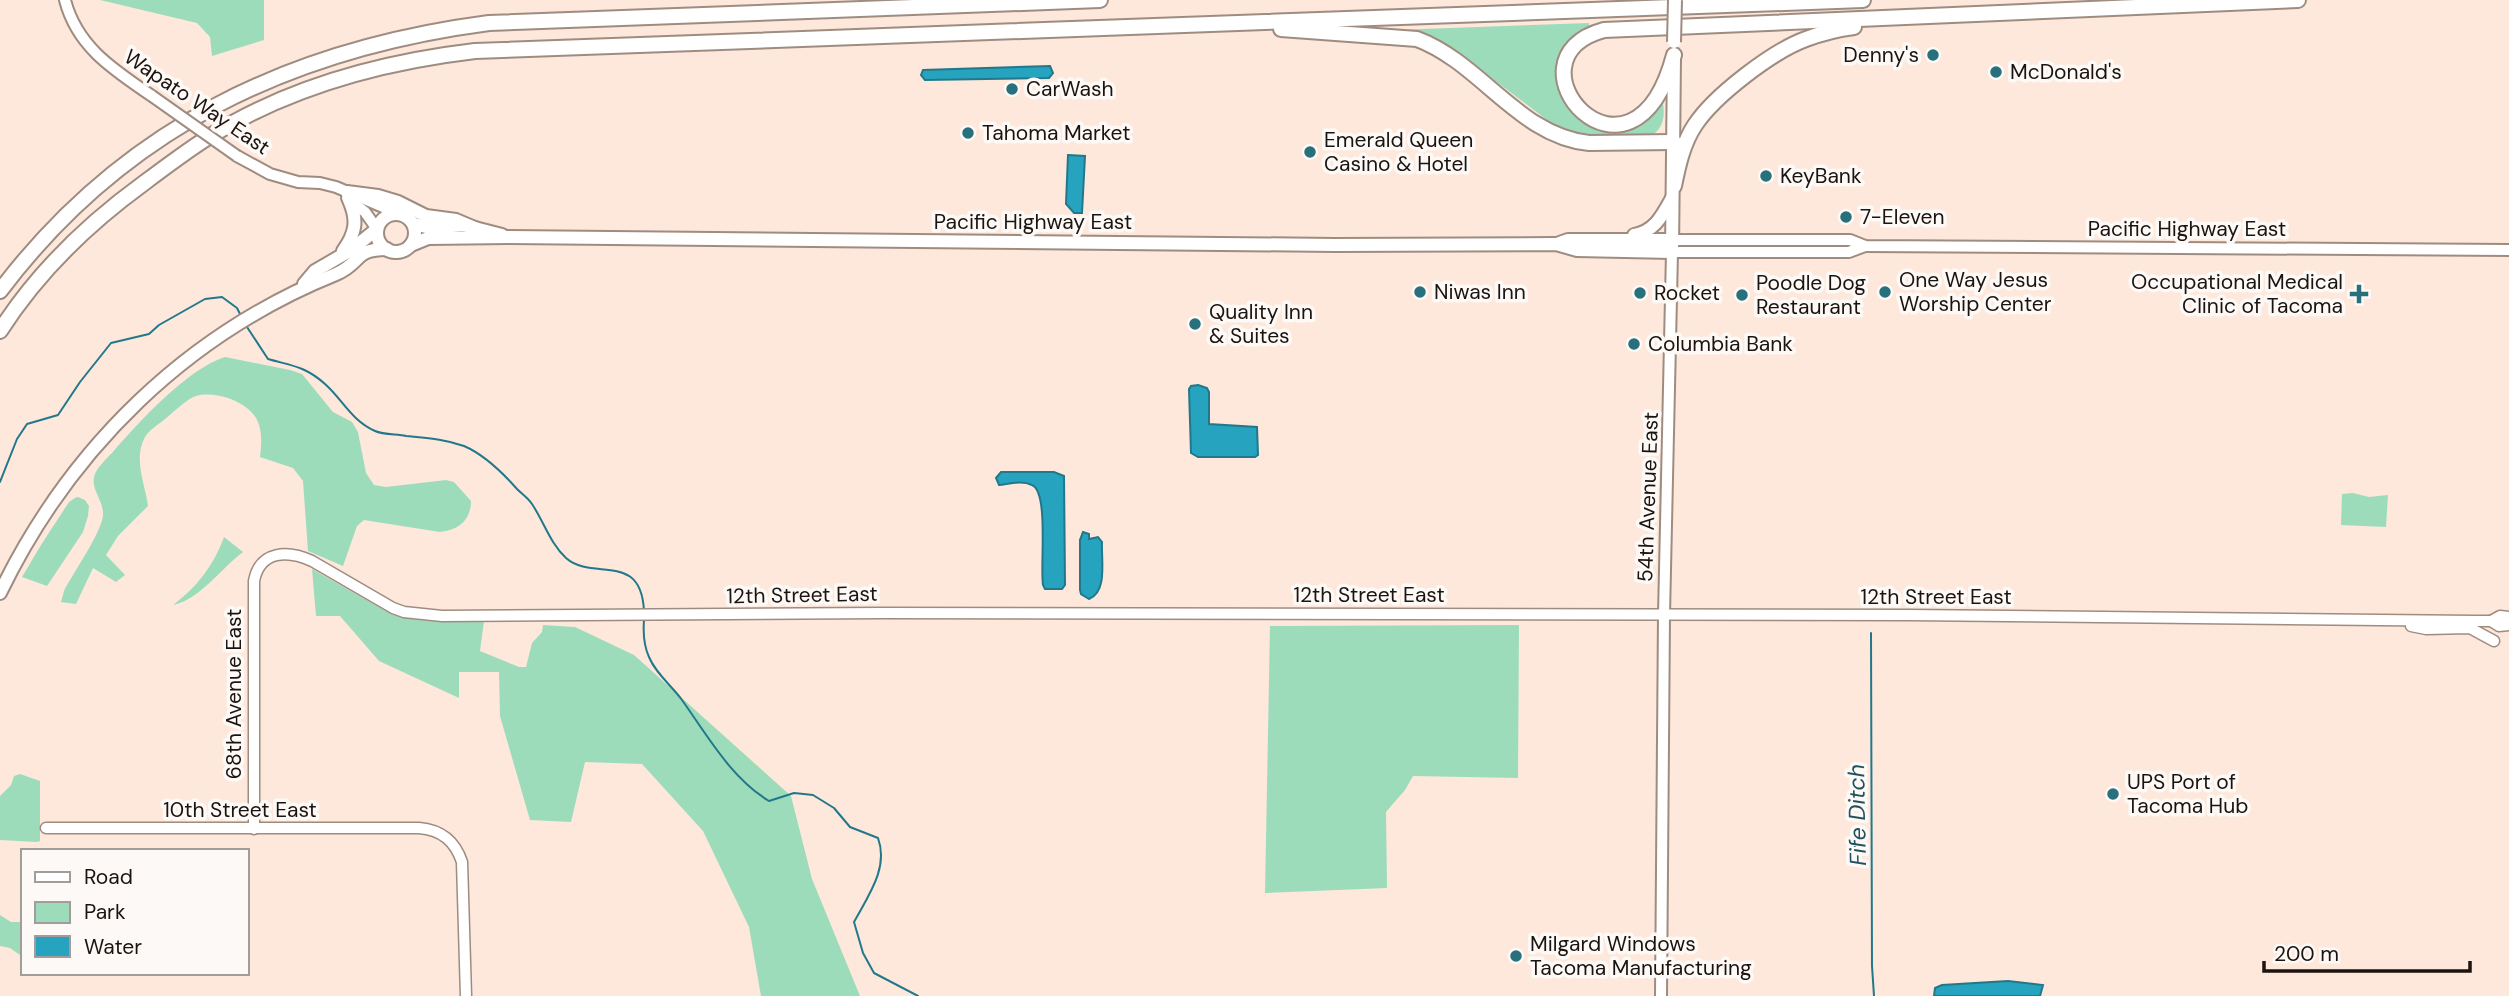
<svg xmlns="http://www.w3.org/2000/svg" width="2509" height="996" font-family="'DM Sans',sans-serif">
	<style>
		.green { fill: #9ddcbb }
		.water { fill: #26a3be; stroke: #22788a; stroke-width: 2 }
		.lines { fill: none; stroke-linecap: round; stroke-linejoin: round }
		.stream { stroke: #22788a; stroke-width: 2 }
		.tertiary-casing { stroke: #9f8c80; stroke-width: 13 }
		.secondary-casing { stroke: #9f8c80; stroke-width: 14 }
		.primary-casing { stroke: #9f8c80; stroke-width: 16 }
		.motorway-casing { stroke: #9f8c80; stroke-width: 18 }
		.tertiary { stroke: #fff; stroke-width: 10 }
		.secondary { stroke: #fff; stroke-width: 10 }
		.primary { stroke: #fff; stroke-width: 12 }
		.motorway { stroke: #fff; stroke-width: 14 }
		.secondary-bridge-casing { stroke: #9f8c80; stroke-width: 14; stroke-linecap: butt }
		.primary-bridge-casing { stroke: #9f8c80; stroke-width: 16; stroke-linecap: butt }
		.secondary-bridge { stroke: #fff; stroke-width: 10 }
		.primary-bridge { stroke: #fff; stroke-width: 12 }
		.poi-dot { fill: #28707b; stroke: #fdf9f6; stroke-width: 2.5 }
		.labels { text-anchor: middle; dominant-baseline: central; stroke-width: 7; stroke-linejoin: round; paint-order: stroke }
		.poi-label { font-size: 21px; fill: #1a130f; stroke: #fdf9f6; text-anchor: start }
		.street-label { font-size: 21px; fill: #1a130f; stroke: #fdf9f6 }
		.water-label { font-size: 23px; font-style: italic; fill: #21525e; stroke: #fdf9f6 }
	</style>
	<rect width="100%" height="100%" fill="#fde8db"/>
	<!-- green -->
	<g class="green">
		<polygon points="100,0 264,0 264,40 212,56 210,37 197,23"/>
		<path d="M 1589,23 L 1589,28 L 1573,40 L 1561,89 L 1573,112 L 1594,127 L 1608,130 L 1623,130 L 1642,122 L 1662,100 C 1666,113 1664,131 1649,136 L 1580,134 L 1559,129 L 1457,52 L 1432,39 L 1395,30 Z"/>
		<path d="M 225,357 L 290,370 L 302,374 L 333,412 L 352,422 L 358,432 L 366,473 L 374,485 L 386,487 L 446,480 L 454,482 L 471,501 C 471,520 459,530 440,532 L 364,520 L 357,526 L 343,566 L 308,551 L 303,481 L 293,468 L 260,457 C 264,425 259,410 228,398 C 218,395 206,393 196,396 C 185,400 174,412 165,419 C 159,424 149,430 145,437 C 133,458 145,484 148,506 L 118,536 L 106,555 L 125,575 L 116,582 L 93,568 L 76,604 L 61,602 L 64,591 C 73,573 102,532 103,515 C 104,500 89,488 95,474 C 98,467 106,459 112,453 C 138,423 187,369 225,357 Z"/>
		<polygon points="2353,493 2369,497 2388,495 2386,527 2341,525 2342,494"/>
		<polygon points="78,497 85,500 89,506 88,516 83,532 47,586 22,577 41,545 69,502 75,498"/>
		<path d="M 224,537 L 243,552 C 221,568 201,599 173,605 C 197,587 214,565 224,537 Z"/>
		<path d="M 312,569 L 391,614 C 421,624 453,621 484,621 L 480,651 L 519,667 L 526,667 L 532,643 L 542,632 L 543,625 L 575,627 L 634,655 L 791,796 L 812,879 L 860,996 L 761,996 L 749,927 L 703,831 L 642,764 L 585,762 L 571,822 L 530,820 L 500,716 L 499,672 L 459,672 L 459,698 L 379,661 L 340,616 L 316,616 Z"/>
		<polygon points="1519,625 1518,778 1413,776 1405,790 1386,812 1387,888 1265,893 1270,626"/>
		<polygon points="20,774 40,781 40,841 37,842 0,840 0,796 11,785 14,776"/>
		<polygon points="0,915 11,922 23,922 23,957 10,948 0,946"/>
	</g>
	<!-- water -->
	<g class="water">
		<polygon points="1050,66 1053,73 1049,78 925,80 921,75 923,70"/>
		<polygon points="1068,155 1085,156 1082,213 1074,213 1066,204"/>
		<polygon points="1198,385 1207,388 1209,392 1209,424 1257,427 1258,455 1255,457 1198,457 1191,453 1189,389 1191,386"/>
		<path d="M 1001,472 L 1054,472 L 1064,476 L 1065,585 L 1062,589 L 1045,589 L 1043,585 C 1040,566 1049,492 1032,485 C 1022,480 1009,484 999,485 L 996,478 Z"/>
		<path d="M 1083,532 L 1089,534 L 1089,539 L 1098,537 L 1102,542 C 1101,559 1108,592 1089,599 L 1081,594 L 1080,590 L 1080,540 Z"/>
		<polygon points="2008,981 2043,985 2040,996 1934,996 1935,988 1942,985"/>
	</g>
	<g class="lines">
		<!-- stream -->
		<g class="stream">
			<path d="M 247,327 L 268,359 C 292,366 305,366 325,384 C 343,400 351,420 375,431 C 384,435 397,434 406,436 C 426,438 445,439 464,446 C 485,455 502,472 517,489 C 522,494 528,498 532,504 C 544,522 550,543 566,558 C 593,582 641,550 644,611"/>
			<polyline points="0,482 17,439 27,424 58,415 80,382 111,343 149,334 159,325 205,299 222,297 237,308 241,316"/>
			<path d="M 644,620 C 643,633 644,646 649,657 C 656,674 671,685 682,700 C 707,735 731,778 769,801 L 794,793 L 813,795 L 834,808 L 850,827 L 878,838 C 889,868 868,896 854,922 L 863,953 L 874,973 L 918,996"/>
			<polyline points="1871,633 1872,966 1874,996"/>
		</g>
		<!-- tertiary casing -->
		<g class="tertiary-casing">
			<g id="tertiary">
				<polyline points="2491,621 2500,616 2509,617"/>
				<polyline points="2411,626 2426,629 2470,628 2494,641"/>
				<path d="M 46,828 L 419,828 C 442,830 455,841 462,862 L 466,996"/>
				<path d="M 254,829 L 254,581 C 260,550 288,550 312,561 L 393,608 L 404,612 L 442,616 L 882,613 L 1908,615 L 2474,621 L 2491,621 L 2499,626 L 2509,625"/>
			</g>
		</g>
		<!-- secondary casing -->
		<g class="secondary-casing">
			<g id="secondary">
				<path d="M 65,0 C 77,47 114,70 152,96"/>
				<polyline points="237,156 270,174 298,182 320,183 336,187 397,213"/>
				<polyline points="347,198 365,212 377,229"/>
				<polyline points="1673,240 1850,240 1865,246 2509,250"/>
				<polyline points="1661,996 1664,615 1672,252 1849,252 1865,246"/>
			</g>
		</g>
		<!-- primary casing -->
		<g class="primary-casing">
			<g id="primary">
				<polyline points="347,192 378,196 398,202 426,216 456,220 475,228"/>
				<circle cx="396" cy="233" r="19"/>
				<polyline points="414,224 430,228 463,225 502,235"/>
				<path d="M 1634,235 C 1655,231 1662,216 1672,198"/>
				<polyline points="1557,244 1568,240 1673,240"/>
				<polyline points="411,245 428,238 509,237 1335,245 1556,244 1577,250 1672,252 1674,57"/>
				<path d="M 343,251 C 356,233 358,220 349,200"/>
				<polyline points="304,284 315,271 351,250 377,229"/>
				<path d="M 0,593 C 70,448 187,334 336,274 C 362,263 353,249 387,249"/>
			</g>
		</g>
		<!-- motorway casing -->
		<g class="motorway-casing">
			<g id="motorway">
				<path d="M 1281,29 L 1417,39 C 1481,63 1519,136 1589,143 L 1674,142"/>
				<path d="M 1674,55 C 1632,212 1497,59 1604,30 L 2298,0"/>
				<path d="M 1674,186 C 1678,166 1683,143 1695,125 C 1715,95 1773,51 1806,39 C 1822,33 1838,29 1854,27"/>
				<path d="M 0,291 C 123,128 290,49 489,23 L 1100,0"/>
				<path d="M 0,331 C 37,273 89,223 144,183 C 164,168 184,153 204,140 C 285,88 381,62 475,51 L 1863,0"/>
			</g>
		</g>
		<!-- tertiary -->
		<use href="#tertiary" class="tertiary"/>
		<!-- secondary -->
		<use href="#secondary" class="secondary"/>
		<!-- primary -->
		<use href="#primary" class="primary"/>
		<!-- motorway -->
		<use href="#motorway" class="motorway"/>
		<!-- secondary-bridge casing -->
		<g class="secondary-bridge-casing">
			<polyline id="secondary-bridge" points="152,96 237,156"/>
		</g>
		<!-- primary-bridge casing -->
		<g class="primary-bridge-casing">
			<polyline id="primary-bridge" points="1674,42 1675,0"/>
		</g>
		<!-- secondary-bridge -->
		<use href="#secondary-bridge" class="secondary-bridge"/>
		<!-- primary-bridge -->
		<use href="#primary-bridge" class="primary-bridge"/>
	</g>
	<!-- markers -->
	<g class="poi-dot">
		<circle cx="1933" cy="55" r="7"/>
		<circle cx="1996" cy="72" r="7"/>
		<circle cx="1012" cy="89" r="7"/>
		<circle cx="968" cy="133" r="7"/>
		<circle cx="1310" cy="152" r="7"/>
		<circle cx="1766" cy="176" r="7"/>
		<circle cx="1846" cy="217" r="7"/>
		<circle cx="1420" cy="292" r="7"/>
		<circle cx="1885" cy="292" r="7"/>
		<circle cx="1640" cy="293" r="7"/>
		<path d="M2355.5 283.5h7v7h7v7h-7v7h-7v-7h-7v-7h7z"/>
		<circle cx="1742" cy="295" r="7"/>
		<circle cx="1195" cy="324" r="7"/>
		<circle cx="1634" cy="344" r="7"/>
		<circle cx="2113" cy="794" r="7"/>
		<circle cx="1516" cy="956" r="7"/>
	</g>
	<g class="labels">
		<!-- poi labels -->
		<g class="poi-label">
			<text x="1919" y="55" text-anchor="end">Denny's</text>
			<text x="2010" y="72">McDonald's</text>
			<text x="1026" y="89">CarWash</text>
			<text x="982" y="133">Tahoma Market</text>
			<text x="1324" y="140">Emerald Queen<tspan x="1324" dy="24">Casino &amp; Hotel</tspan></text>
			<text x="1780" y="176">KeyBank</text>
			<text x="1860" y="217">7-Eleven</text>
			<text x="1899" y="280">One Way Jesus<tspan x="1899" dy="24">Worship Center</tspan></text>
			<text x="2343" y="282" text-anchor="end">Occupational Medical<tspan x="2343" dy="24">Clinic of Tacoma</tspan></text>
			<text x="1756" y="283">Poodle Dog<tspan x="1756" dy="24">Restaurant</tspan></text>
			<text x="1434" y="292">Niwas Inn</text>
			<text x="1654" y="293">Rocket</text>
			<text x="1209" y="312">Quality Inn<tspan x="1209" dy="24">&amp; Suites</tspan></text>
			<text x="1648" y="344">Columbia Bank</text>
			<text x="2127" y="782">UPS Port of<tspan x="2127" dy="24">Tacoma Hub</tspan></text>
			<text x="1530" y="944">Milgard Windows<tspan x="1530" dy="24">Tacoma Manufacturing</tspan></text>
		</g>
		<!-- street labels -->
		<g class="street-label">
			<text transform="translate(197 102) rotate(34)">Wapato Way East</text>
			<text x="1033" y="222">Pacific Highway East</text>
			<text x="2187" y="229">Pacific Highway East</text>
			<text transform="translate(1648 497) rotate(-88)">54th Avenue East</text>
			<text transform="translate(802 595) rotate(-1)">12th Street East</text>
			<text x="1369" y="595">12th Street East</text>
			<text x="1936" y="597">12th Street East</text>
			<text transform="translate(234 694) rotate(-90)">68th Avenue East</text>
			<text x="240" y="810">10th Street East</text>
		</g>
		<!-- water labels -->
		<g class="water-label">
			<text transform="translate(1857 815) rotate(-91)">Fife Ditch</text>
		</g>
	</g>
	<!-- legend -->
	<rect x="21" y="849" width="228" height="126" fill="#fdf9f6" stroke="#a29d9a" stroke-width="2"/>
	<rect x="35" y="872" width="35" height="10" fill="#ffffff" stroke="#a29d9a" stroke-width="2"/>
	<text x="84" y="884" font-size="21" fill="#1a130f">Road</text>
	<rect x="35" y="902" width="35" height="21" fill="#9ddcbb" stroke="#a29d9a" stroke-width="2"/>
	<text x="84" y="919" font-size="21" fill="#1a130f">Park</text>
	<rect x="35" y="936" width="35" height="21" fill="#26a3be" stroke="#a29d9a" stroke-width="2"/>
	<text x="84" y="954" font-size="21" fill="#1a130f">Water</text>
	<!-- scale -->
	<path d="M2264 961v10h206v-10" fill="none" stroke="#1a130f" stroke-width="3.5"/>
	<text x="2274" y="961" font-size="21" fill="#1a130f" stroke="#fdf9f6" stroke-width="5" paint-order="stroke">200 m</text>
</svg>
